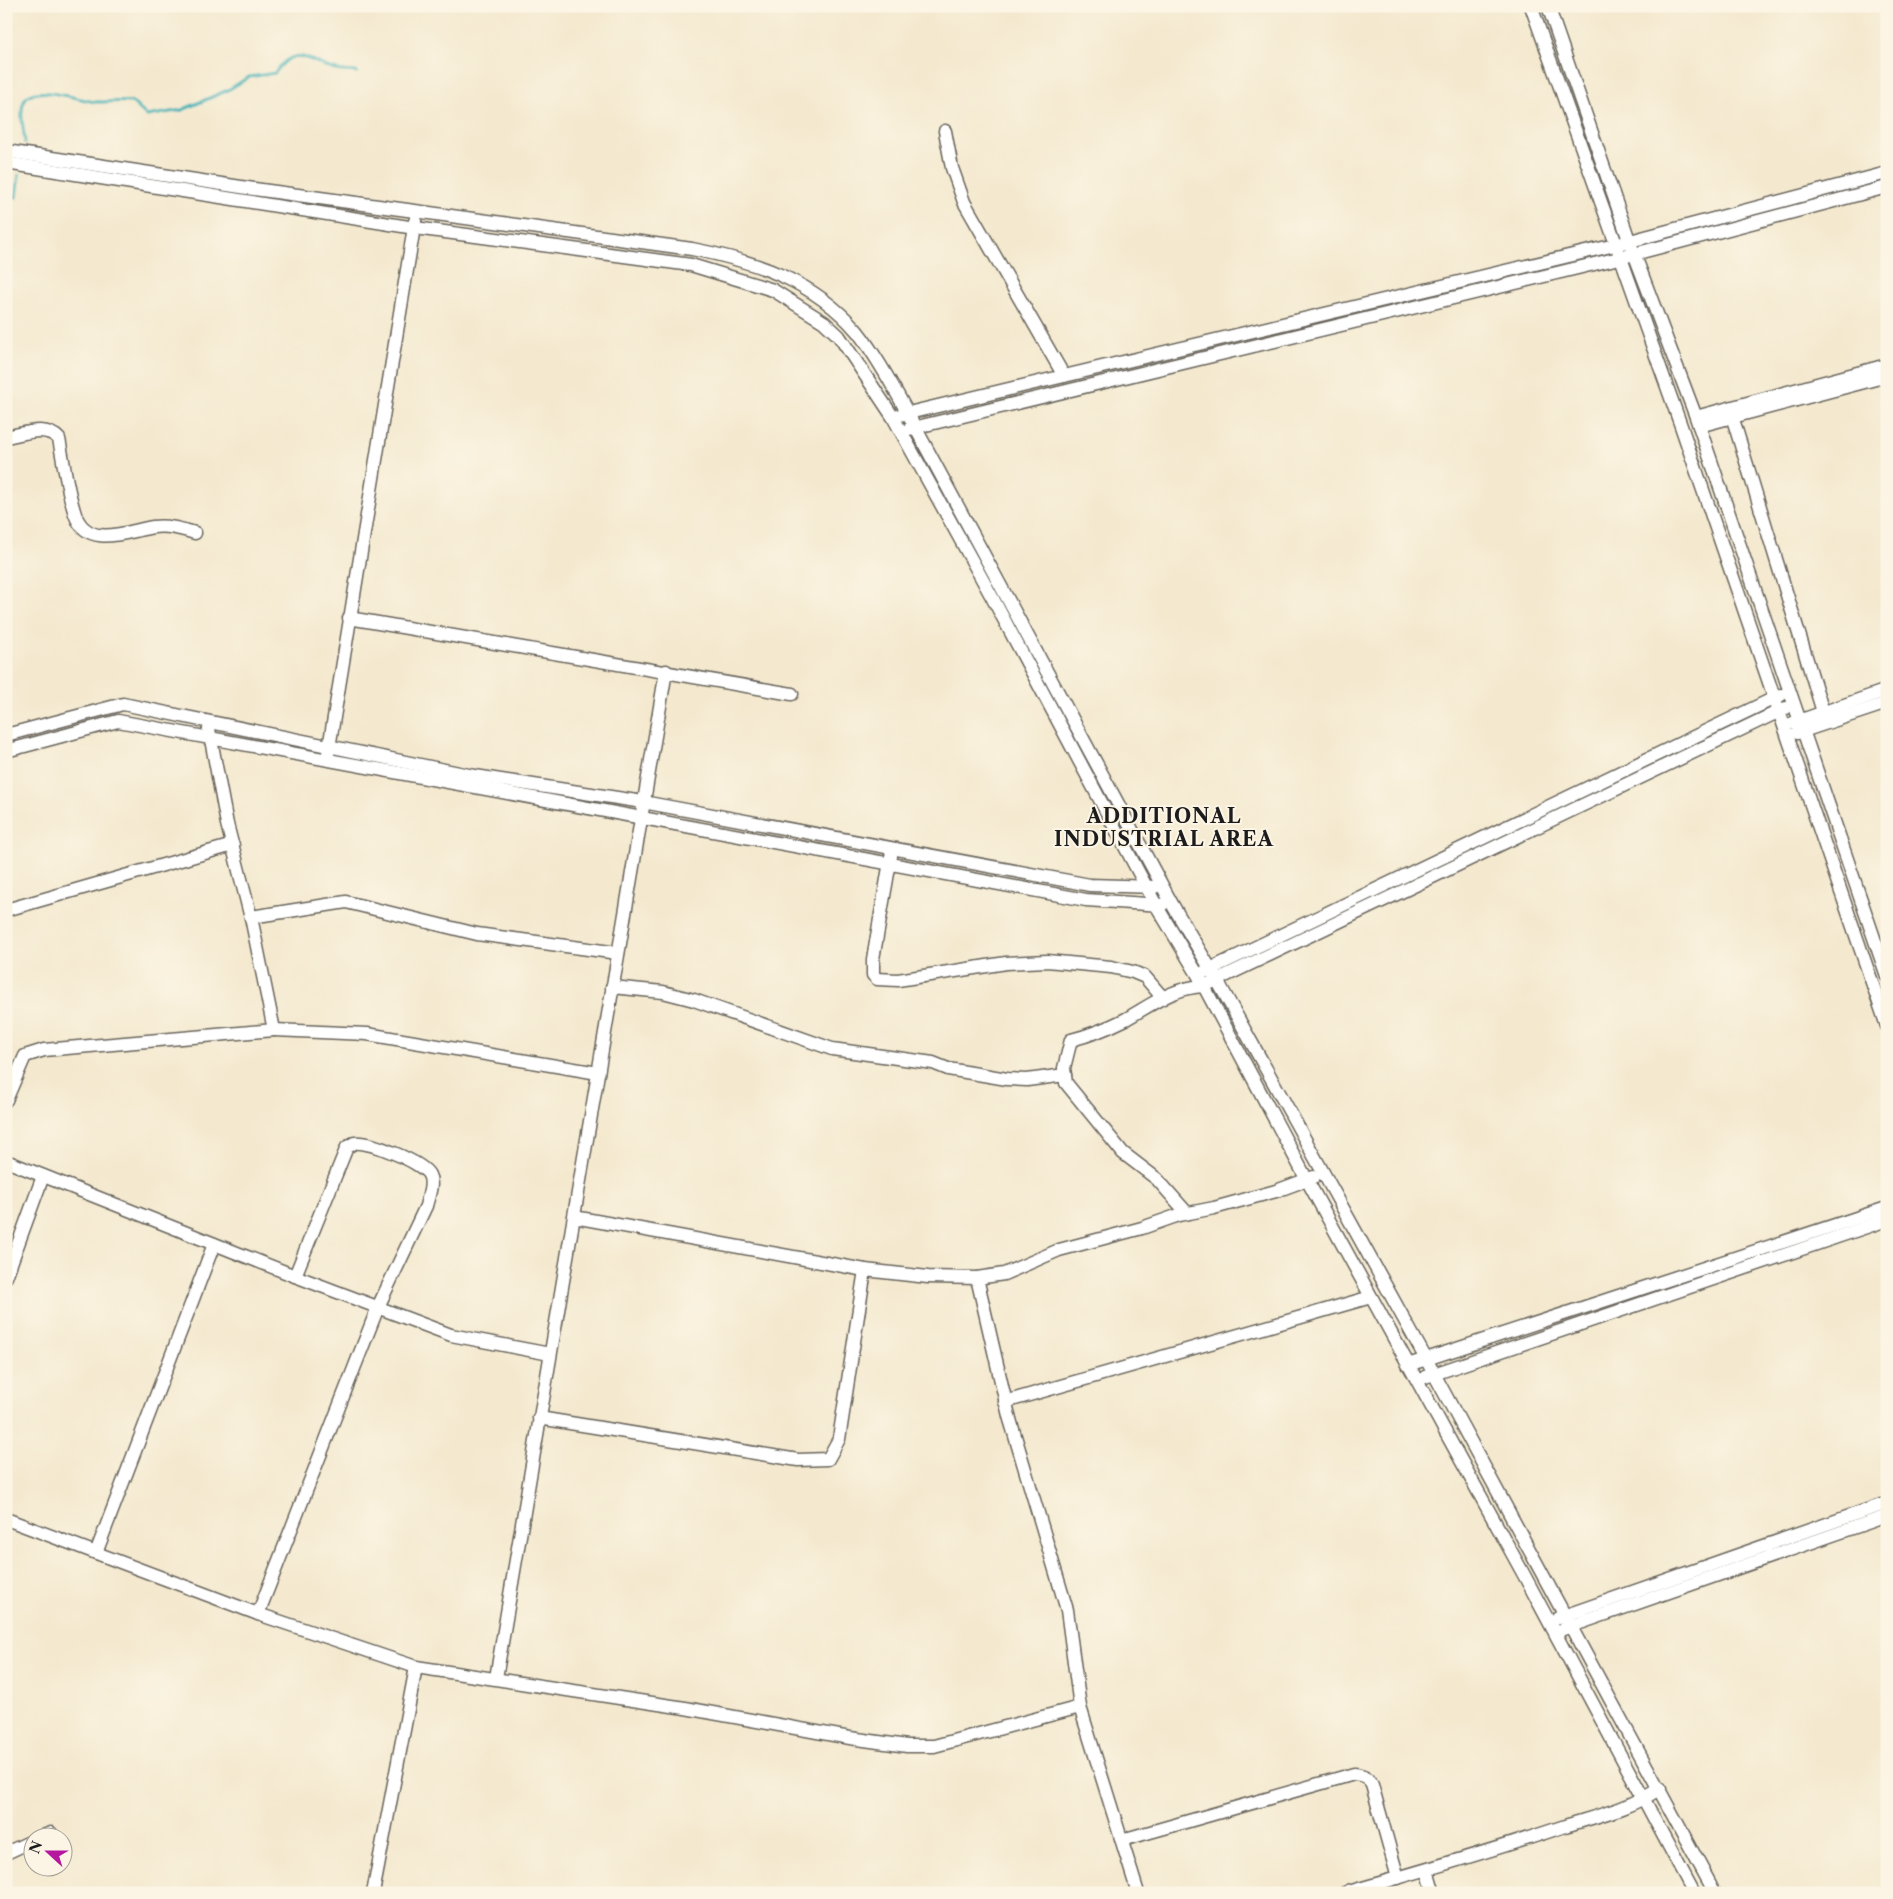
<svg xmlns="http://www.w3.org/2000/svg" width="1893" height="1899" font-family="'Libre Caslon Text',serif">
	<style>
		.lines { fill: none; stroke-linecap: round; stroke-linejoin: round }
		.stream { stroke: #42b2b8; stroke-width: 3 }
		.minor-casing { stroke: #68645b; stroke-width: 15 }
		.minor { stroke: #fff; stroke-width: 12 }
		.labels { text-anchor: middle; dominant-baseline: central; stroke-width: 4; stroke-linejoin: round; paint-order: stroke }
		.district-label { font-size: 20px; font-weight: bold; letter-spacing: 1px; fill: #1c1c1c; stroke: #fcf5e5 }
	</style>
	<rect width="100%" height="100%" fill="#fcf5e5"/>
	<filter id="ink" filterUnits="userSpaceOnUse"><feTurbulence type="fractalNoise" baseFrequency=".02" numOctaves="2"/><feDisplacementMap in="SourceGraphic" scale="10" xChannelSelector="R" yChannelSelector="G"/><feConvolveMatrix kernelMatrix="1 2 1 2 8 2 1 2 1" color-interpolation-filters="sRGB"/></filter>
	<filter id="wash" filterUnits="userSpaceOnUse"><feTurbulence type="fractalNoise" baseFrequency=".0096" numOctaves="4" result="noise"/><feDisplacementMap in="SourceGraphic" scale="20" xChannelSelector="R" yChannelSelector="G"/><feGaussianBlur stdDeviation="1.12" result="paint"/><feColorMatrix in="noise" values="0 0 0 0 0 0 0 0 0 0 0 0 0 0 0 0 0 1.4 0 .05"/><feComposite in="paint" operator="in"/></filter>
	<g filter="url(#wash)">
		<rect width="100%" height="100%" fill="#f4e9cf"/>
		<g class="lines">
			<!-- stream -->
			<g class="stream">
				<path d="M 25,143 C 24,130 19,113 24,101 C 32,82 82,101 97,102 C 109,102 120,101 132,102 L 147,116 L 182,110 L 228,90 L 249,77 L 275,73 C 295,43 308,61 333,69 C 341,72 350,71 357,72"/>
				<polyline points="6,198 16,197 19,175"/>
			</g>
		</g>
	</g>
	<g filter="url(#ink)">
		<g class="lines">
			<!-- minor casing -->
			<g class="minor-casing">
				<g id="minor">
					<polyline points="1531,6 1681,426 1887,1026"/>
					<polyline points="1548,6 1629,240 1696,417 1887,976"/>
					<polyline points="945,131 952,168 964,202 1064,376"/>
					<path d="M 6,151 L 254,189 L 692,249 C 755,261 814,281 857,331 C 874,352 887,376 900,399 L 1172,904 L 1217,980 L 1426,1359 L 1715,1893"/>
					<polyline points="6,163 415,228 691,265 773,290 824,322 839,336 893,417 992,597 1156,905 1198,975 1307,1180 1524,1575 1694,1893"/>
					<polyline points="900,415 1615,245 1887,173"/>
					<polyline points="1732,416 1823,712"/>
					<polyline points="1696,417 1887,365"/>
					<polyline points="1699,426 1887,376"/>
					<polyline points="909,429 1619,258 1887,187"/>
					<path d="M 6,437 C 23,434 46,424 59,439 C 64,464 67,490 75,514 C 87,550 128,531 153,527 C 168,525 181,529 195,533"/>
					<polyline points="349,618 792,694"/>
					<polyline points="1793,723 1887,690"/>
					<polyline points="1797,733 1887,703"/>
					<polyline points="6,735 123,704 469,775 643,802 1090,885 1155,887"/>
					<polyline points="6,751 118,721 1086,900 1162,905"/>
					<polyline points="328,754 415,221"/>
					<polyline points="891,856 873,959 873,975 877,979 898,980 1006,963 1047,961 1111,967 1133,972 1145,977 1163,998"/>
					<polyline points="6,910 233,845"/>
					<polyline points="251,917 346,902 477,934 618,953"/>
					<polyline points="1204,972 1781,695"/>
					<polyline points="612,987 663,992 694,1000 832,1049 933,1063 948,1069 1007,1079 1027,1080 1065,1075"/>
					<polyline points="274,1030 367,1034 598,1073"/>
					<polyline points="6,1100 25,1056 44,1050 274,1030 252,922 227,824 209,729"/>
					<polyline points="6,1161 295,1276 451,1335 550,1354"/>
					<path d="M 1187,1213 L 1157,1179 L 1123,1153 L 1066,1083 L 1064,1068 L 1071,1040 C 1091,1035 1108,1028 1126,1019 C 1151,1005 1174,987 1204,986 L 1786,708"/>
					<polyline points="574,1217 865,1270 928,1277 977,1278 1004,1274 1059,1250 1142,1228 1179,1215 1214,1208 1276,1191 1314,1177"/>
					<polyline points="6,1277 43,1176"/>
					<polyline points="977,1278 1009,1416 1067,1610 1080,1707 1138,1893"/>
					<polyline points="1408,1365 1887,1208"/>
					<polyline points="1425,1377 1887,1220"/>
					<polyline points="1005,1402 1371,1297"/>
					<polyline points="539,1418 798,1460 828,1459 839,1439 865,1270"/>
					<polyline points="6,1519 258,1614 416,1667 685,1708 850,1738 907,1746 934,1746 1080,1707"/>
					<polyline points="96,1553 214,1244"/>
					<path d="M 258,1614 L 378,1307 L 426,1206 C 428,1197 434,1184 429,1175 C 424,1163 368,1140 354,1143 C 352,1144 350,1146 347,1147 L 295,1276"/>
					<polyline points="1558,1618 1887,1503"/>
					<polyline points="1563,1629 1887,1516"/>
					<polyline points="496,1678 666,671"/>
					<polyline points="43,1836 51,1833"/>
					<path d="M 1122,1840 L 1354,1774 C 1363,1775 1368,1777 1372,1785 L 1398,1878"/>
					<polyline points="6,1853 32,1841"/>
					<polyline points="1427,1870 1434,1893"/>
					<polyline points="373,1893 416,1667"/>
					<path d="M 1345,1893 C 1419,1872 1492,1851 1565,1826 C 1597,1816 1632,1808 1660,1788"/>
				</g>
			</g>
			<!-- minor -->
			<use href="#minor" class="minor"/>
		</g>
	</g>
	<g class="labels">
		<!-- district labels -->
		<g class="district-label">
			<text x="1164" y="816">ADDITIONAL<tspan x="1164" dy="23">INDUSTRIAL AREA</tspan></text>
		</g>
	</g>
	<!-- margin -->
	<rect width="1893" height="1899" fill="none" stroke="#fcf5e5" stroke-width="25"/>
	<!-- north arrow -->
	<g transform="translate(48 1852) rotate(291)"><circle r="24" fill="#fcf5e5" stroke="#a29e95"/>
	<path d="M0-4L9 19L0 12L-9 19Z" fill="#b5179e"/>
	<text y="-8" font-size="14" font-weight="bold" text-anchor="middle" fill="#1c1c1c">N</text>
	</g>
</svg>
